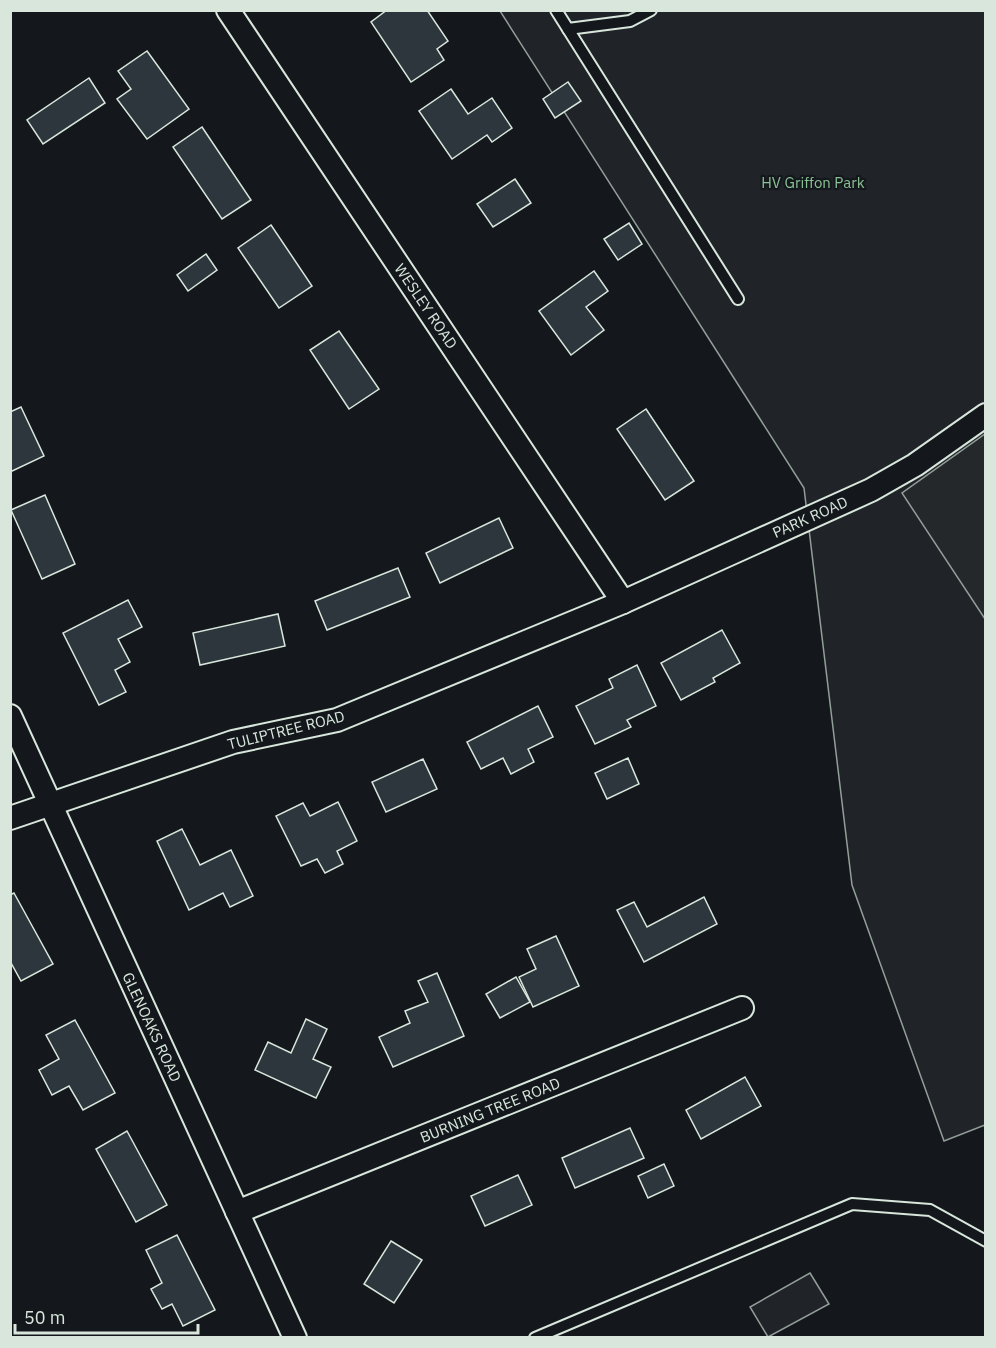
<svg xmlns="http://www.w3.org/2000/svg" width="996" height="1348" font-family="'IBM Plex Sans',sans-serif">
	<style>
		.green { fill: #202428; stroke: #939e99; stroke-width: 1.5 }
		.parking { fill: #24282b; stroke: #939e99; stroke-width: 1.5 }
		.building { fill: #2c363c; stroke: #d8e6dc; stroke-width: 1.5 }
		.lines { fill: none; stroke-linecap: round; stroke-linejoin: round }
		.service-casing { stroke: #d8e6dc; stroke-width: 14 }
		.minor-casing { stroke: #d8e6dc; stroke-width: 26 }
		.service { stroke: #14181c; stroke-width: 10 }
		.minor { stroke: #14181c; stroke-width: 22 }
		.labels { text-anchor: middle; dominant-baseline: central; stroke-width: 4.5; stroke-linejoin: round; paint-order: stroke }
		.park-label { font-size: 15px; fill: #8ac095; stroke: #14181c }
		.street-label { font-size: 15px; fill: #d8e6dc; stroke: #14181c }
	</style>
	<rect width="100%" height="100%" fill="#14181c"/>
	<!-- green -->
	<g class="green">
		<polygon points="500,11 985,11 985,1125 944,1141 852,885 804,488"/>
		<polygon points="810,1273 829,1304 768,1337 750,1307"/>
	</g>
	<!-- parking -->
	<polygon class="parking" points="985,434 985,619 902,493"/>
	<!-- building -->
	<g class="building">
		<polygon points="387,10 427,10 448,41 437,49 444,60 411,82 371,22"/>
		<polygon points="147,51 189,109 147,139 117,99 131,89 118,71"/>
		<polygon points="89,78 105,103 43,144 27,120"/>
		<polygon points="568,82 581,101 555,118 543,99"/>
		<polygon points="451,89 468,114 492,98 512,128 492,142 487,135 452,159 419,111"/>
		<polygon points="202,127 251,200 222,219 173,147"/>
		<polygon points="515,179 531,203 493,227 477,204"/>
		<polygon points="629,223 642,244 618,260 604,239"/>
		<polygon points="271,225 312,286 279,308 238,248"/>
		<polygon points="206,254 217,270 188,291 177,275"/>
		<polygon points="594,271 608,291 586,307 604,330 571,355 539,311"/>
		<polygon points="339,331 379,389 349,409 310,350"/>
		<polygon points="21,407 44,456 10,472 10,412"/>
		<polygon points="646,409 694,481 665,500 617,429"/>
		<polygon points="45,495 75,564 42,579 11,510"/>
		<polygon points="499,518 513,548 440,583 426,553"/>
		<polygon points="398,568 410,597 327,630 315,601"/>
		<polygon points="128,600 142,627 118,639 130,662 115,670 126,692 99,705 63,633"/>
		<polygon points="278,614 285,646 200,665 193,633"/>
		<polygon points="722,630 740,663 713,678 715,682 681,700 661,663"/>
		<polygon points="637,665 656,706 627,720 631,727 595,744 576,706 613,688 609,679"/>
		<polygon points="538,706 553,737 528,749 534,762 511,774 503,758 481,769 467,742"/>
		<polygon points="628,758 639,784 607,799 595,773"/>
		<polygon points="423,759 437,789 386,812 372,782"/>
		<polygon points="338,802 357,841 337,851 343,864 325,873 317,859 301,866 276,816 303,803 310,816"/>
		<polygon points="182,829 200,865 231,850 253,896 230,907 223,893 189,910 157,841"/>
		<polygon points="14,893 53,964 21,981 10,961 10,895"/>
		<polygon points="704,897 717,924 644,962 617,910 634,902 647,927"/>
		<polygon points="556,936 579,986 533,1007 519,977 536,969 527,949"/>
		<polygon points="437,973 464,1036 393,1067 379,1037 410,1023 405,1011 428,1002 418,981"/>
		<polygon points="516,977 530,1002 500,1018 486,994"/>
		<polygon points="306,1019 327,1029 313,1059 331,1067 316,1098 255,1070 268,1042 291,1053"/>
		<polygon points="75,1020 115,1093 83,1110 69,1086 52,1095 39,1070 59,1059 46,1035"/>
		<polygon points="745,1077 761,1106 701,1139 686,1110"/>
		<polygon points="630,1128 644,1158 575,1188 562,1158"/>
		<polygon points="127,1131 167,1205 136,1222 96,1149"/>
		<polygon points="664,1164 674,1186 648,1198 638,1176"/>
		<polygon points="518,1175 532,1205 485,1226 471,1196"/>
		<polygon points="177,1235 215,1310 183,1326 172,1304 162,1309 151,1289 162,1283 146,1250"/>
		<polygon points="391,1241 422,1260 394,1303 364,1284"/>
	</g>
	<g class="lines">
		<!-- service casing -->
		<g class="service-casing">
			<g id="service">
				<polyline points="556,10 738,299"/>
				<polyline points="568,29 630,21 651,10"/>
				<polyline points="535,1338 852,1204 930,1210 986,1241"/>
			</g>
		</g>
		<!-- minor casing -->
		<g class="minor-casing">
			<g id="minor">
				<polyline points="228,10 623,602"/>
				<polyline points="10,716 295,1338"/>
				<polyline points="10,818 233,742 337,720 623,602 871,490 915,465 986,415"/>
				<polyline points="237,1212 742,1008"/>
			</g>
		</g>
		<!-- service -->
		<use href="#service" class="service"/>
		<!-- minor -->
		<use href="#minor" class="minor"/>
	</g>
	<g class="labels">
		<!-- park labels -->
		<g class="park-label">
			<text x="813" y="182">HV Griffon Park</text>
		</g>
		<!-- street labels -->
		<g class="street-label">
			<text transform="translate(426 306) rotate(56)">WESLEY ROAD</text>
			<text transform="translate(810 517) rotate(-24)">PARK ROAD</text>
			<text transform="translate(286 730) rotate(-14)">TULIPTREE ROAD</text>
			<text transform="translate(152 1027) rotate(65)">GLENOAKS ROAD</text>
			<text transform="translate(490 1110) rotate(-22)">BURNING TREE ROAD</text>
		</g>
	</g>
	<!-- border -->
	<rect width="996" height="1348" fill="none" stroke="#d8e6dc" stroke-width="24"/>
	<!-- scale -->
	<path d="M15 1324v9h183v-9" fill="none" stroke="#d8e6dc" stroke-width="3"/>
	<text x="24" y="1324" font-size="18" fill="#d8e6dc" stroke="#14181c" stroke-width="4.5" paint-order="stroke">50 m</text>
</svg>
